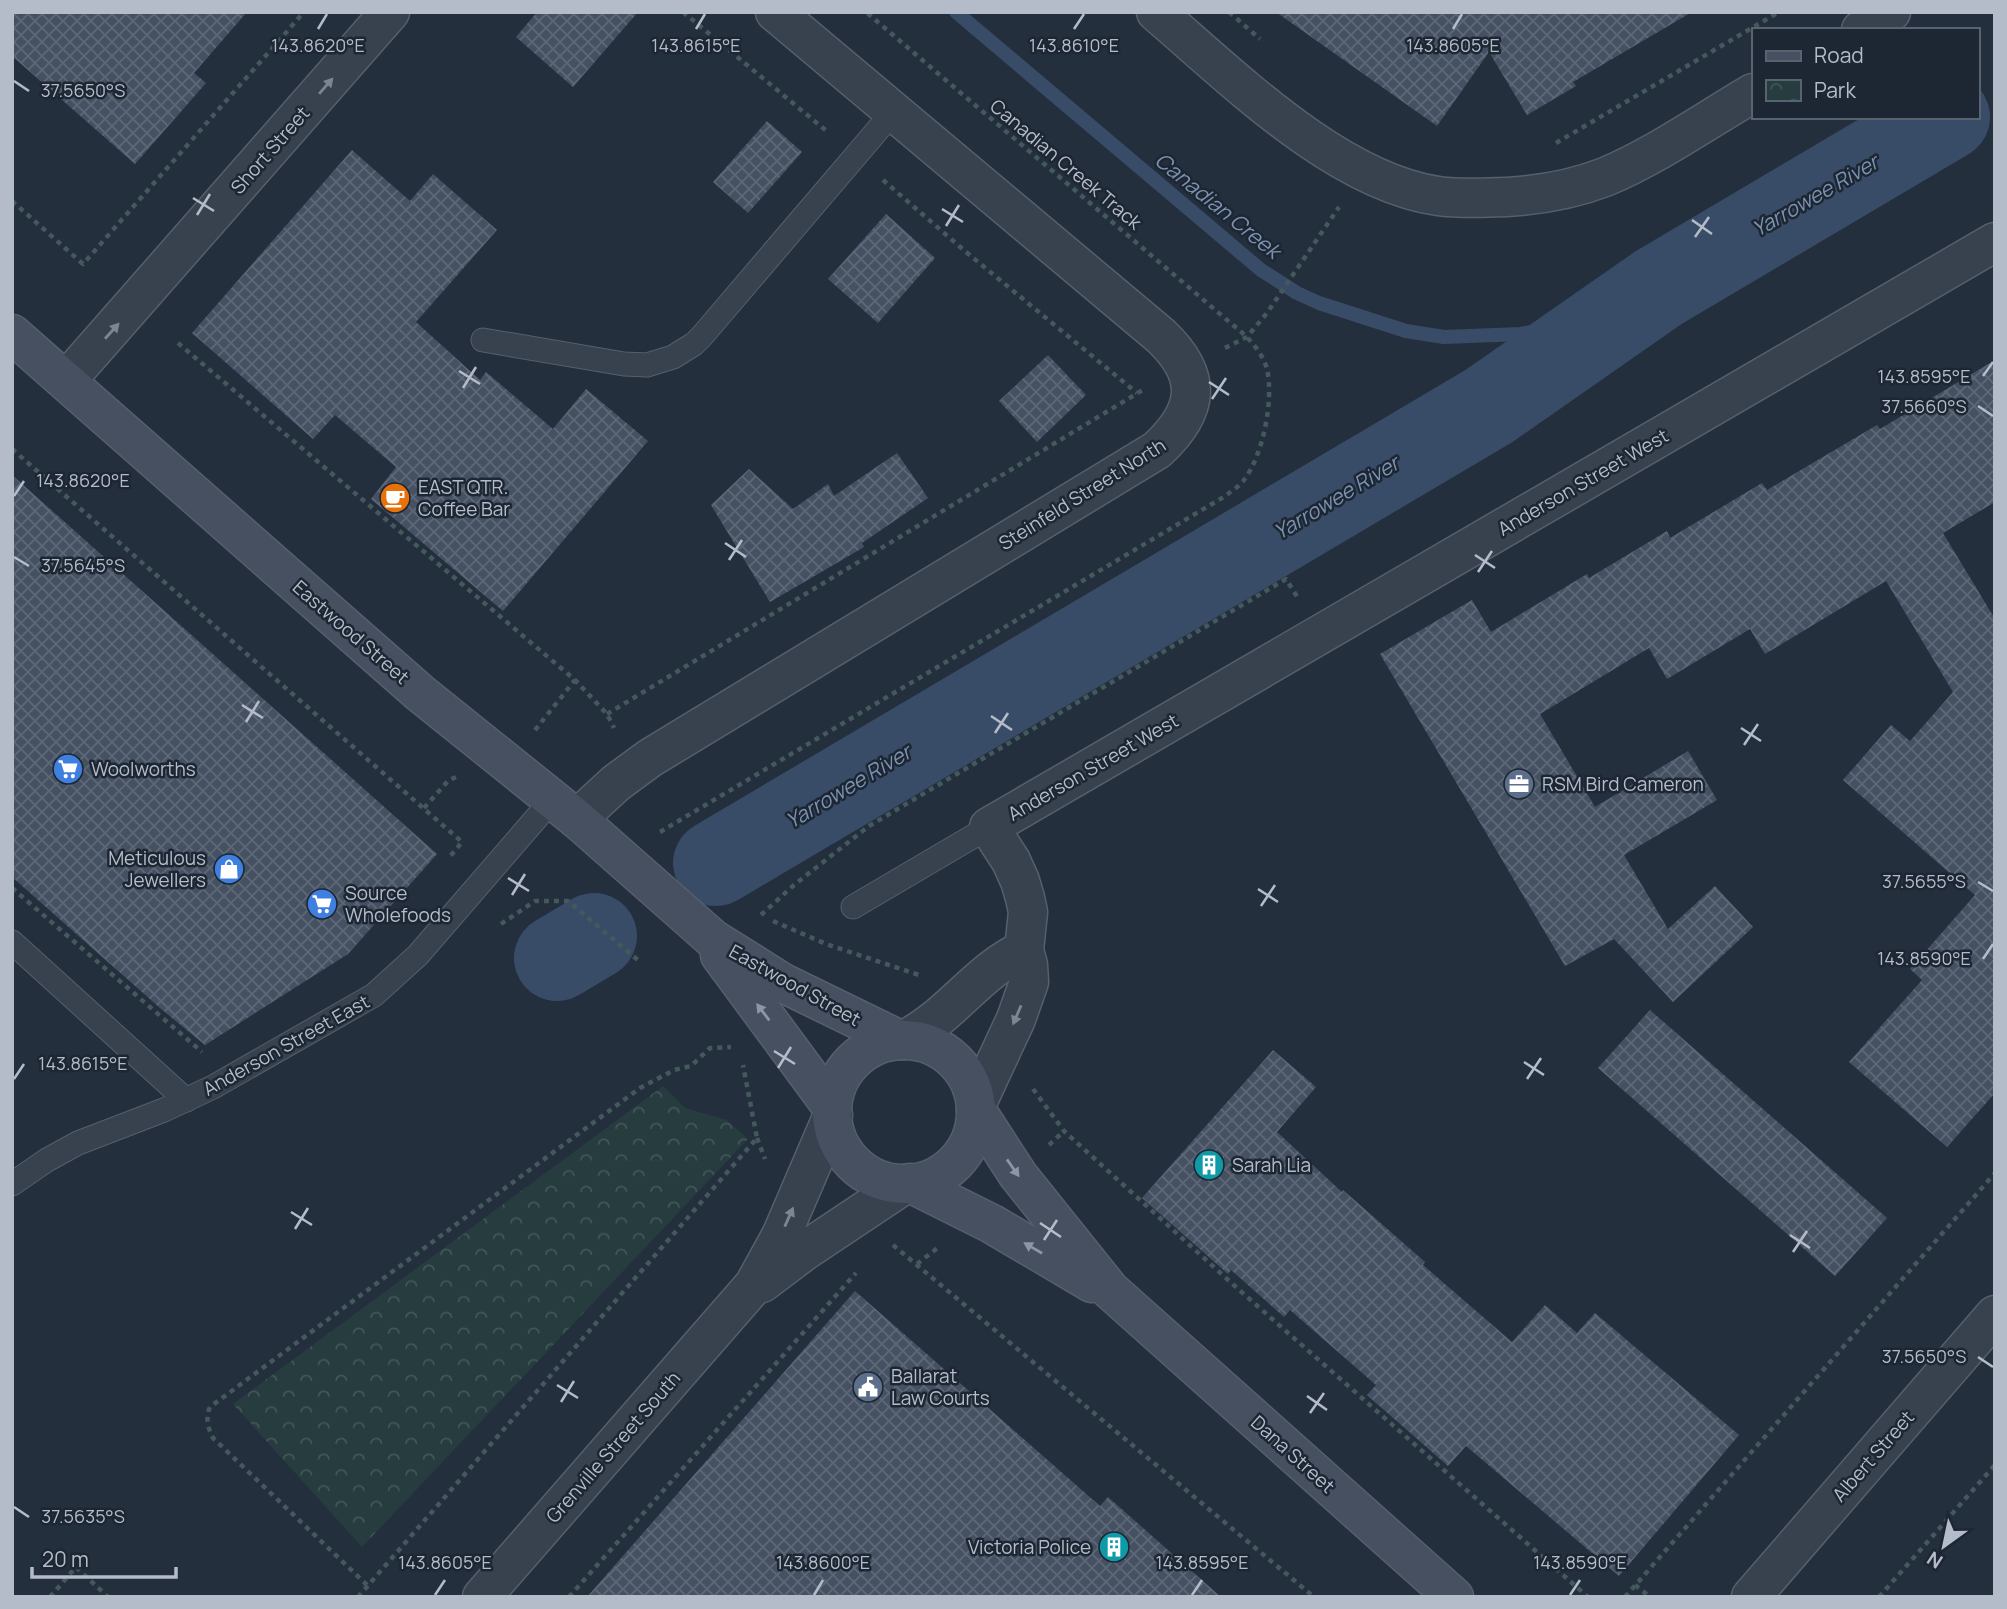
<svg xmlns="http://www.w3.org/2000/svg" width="2007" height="1609" font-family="Manrope,sans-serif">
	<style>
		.park { fill: url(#park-crowns) }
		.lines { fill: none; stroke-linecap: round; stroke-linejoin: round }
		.stream { stroke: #394c67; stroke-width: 14 }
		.river { stroke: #394c67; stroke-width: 86 }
		.building { fill: url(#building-cross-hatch) }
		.lane-casing { stroke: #565f6c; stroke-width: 25 }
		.street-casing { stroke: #565f6c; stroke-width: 41 }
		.secondary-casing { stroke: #565f6c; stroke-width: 41 }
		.path { stroke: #44595c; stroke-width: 4.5; stroke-dasharray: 5 5; stroke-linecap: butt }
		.lane { stroke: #38414e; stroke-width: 23 }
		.street { stroke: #38414e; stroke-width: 38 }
		.secondary { stroke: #465061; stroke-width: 38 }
		.oneway { fill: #7c8592 }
		.oneway2 { fill: #8e96a5 }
		.ticks { fill: none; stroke: #b4bcc9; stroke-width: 2.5 }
		.labels { text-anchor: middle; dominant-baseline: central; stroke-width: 5; stroke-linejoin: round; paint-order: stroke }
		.street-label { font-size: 19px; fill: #b4bcc9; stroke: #1d2633 }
		.poi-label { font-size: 19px; fill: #b4bcc9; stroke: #1d2633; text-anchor: start }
		.water-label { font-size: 21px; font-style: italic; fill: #7c92b1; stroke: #1d2633 }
		.ticks-label { font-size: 18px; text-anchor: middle; fill: #b4bcc9; stroke: #1d2633; stroke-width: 5; stroke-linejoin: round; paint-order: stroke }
	</style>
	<defs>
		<pattern id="park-crowns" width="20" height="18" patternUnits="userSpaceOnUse" patternTransform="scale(1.75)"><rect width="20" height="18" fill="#263c3f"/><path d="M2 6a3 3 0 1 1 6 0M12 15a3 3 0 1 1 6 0" fill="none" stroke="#435659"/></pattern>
		<pattern id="building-cross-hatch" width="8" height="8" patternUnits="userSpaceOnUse" patternTransform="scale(1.75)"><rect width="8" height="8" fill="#455162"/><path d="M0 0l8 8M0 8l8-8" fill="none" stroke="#5d6877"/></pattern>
	</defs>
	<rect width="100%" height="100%" fill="#242f3e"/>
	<!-- park -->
	<polygon class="park" points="663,1086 685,1108 727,1120 748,1139 362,1547 233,1404"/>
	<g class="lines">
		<!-- stream -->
		<polyline class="stream" points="956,12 1261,270 1297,293 1319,303 1406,331 1444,337 1520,334 1566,326 1607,311 1658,288"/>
		<!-- river -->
		<g class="river">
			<polyline points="716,863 1489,406 1658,288 1947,117"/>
			<polyline points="557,958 594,936"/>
		</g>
	</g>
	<!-- building -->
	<g class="building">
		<polygon points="12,12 247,12 194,73 206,83 135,164 12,56"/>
		<polygon points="537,12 638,12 573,87 516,37"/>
		<polygon points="1276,12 1692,12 1573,82 1576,86 1527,115 1489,52 1437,126"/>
		<polygon points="767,121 802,152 748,213 713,182"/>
		<polygon points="352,150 410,201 433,174 497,230 416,322 480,380 486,372 553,429 586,389 648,441 503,611 371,499 396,467 335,415 313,439 192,333"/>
		<polygon points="886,214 935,258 878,323 828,279"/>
		<polygon points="1048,355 1086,395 1037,442 999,401"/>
		<polygon points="1995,360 1995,502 1943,533 1995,619 1995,1093 1947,1147 1849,1062 1922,980 1910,969 1975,895 1843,780 1891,725 1910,741 1953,692 1886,581 1765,654 1750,629 1667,679 1649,648 1540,714 1595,807 1688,751 1717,800 1624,855 1668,929 1715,886 1753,927 1673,1002 1614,939 1565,966 1380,654 1472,600 1491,632 1587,574 1589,578 1667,531 1670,538 1762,483 1767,490 1877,425 1880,429"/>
		<polygon points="897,453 928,498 862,543 864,547 770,602 711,505 749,469 793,509 828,484 834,496"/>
		<polygon points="12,475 437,854 348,954 205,1045 160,1008 12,877"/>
		<polygon points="1650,1010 1887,1218 1835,1276 1598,1068"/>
		<polygon points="1273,1050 1316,1087 1277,1132 1342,1192 1343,1190 1425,1262 1423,1265 1512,1342 1545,1305 1577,1333 1595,1313 1739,1435 1619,1576 1466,1446 1448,1466 1367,1395 1376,1385 1290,1310 1284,1317 1231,1270 1228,1274 1142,1198"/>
		<polygon points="855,1291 1100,1506 1108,1497 1221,1597 587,1597"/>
	</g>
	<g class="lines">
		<!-- lane casing -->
		<g class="lane-casing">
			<g id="lane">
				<polyline points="483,340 624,364 647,365 673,357 694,344 702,336 893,112"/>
				<polyline points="853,907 989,827"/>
				<polyline points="12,942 186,1100"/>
				<polyline points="12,1184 47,1160 78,1143 164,1110 213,1087 374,995 418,955 552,800"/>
			</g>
		</g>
		<!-- street casing -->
		<g class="street-casing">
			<g id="street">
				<path d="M 1156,12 C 1232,77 1336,181 1438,196 C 1460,199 1484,198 1507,197 C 1540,195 1574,189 1605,177 C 1654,157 1707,120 1753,93"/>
				<polyline points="1861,30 1891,12"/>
				<polyline points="66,381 390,12"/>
				<path d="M 577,819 L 616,783 L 650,758 L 1157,450 C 1199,411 1204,377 1161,336 L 775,12"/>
				<path d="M 904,1040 C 952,1016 977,971 1024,950"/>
				<polyline points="976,1105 1016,1019 1029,982 1028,965 1024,950 1028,912 1025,898 1020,881 1011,861 989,827 1995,242"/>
				<polyline points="762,1283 803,1252 905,1184"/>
				<polyline points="482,1597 754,1285 781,1236 833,1115"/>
				<polyline points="1751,1597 1995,1315"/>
			</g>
		</g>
		<!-- secondary casing -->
		<g class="secondary-casing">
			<g id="secondary">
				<polyline points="12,334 420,693 577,819 713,939 783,983 900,1040"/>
				<polyline points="720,955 832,1107"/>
				<circle cx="904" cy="1112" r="72"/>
				<polyline points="976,1110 1018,1175 1110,1290 1454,1597"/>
				<polyline points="910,1183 992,1224 1092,1283"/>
			</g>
		</g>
		<!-- path -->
		<g class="path">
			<polyline points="683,12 829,133"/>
			<polyline points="1229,12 1260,39"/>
			<polyline points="1556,143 1779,12"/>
			<polyline points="883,180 966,252 1137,393"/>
			<polyline points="12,201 83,264 304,12"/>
			<polyline points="178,343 575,680 607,714 614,728"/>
			<polyline points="1225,348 1247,337 1267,313 1339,207"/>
			<polyline points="12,449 462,842 448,859"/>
			<polyline points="607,714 1146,388"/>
			<polyline points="535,730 575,680"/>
			<polyline points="424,808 448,781 456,777"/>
			<path d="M 660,832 L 1227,495 C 1232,490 1240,486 1244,480 C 1263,455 1274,400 1267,369 C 1264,357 1255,346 1247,337 L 866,12"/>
			<polyline points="12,888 202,1052"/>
			<polyline points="761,915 794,885 869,826 1286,579 1298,598"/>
			<polyline points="773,921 826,944 919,975"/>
			<polyline points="501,924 535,901 568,901 639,961"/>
			<polyline points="1033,1089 1064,1131 1237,1288 1588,1597"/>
			<polyline points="757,1138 765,1159"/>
			<polyline points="1049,1145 1064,1131"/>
			<polyline points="893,1245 1314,1597"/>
			<polyline points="917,1264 940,1246"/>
			<path d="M 367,1585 L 213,1438 C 208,1428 205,1418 210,1407 L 640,1088 L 674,1070 L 691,1066 L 710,1048 L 731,1047"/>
			<polyline points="1635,1585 1650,1597"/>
			<polyline points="50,1597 76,1567 108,1597"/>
			<polyline points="358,1597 757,1138 743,1065"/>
			<polyline points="569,1597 856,1273"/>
			<polyline points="1625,1597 1995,1173"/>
			<polyline points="1879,1597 1995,1465"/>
		</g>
		<!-- lane -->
		<use href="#lane" class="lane"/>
		<!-- street -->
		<use href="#street" class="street"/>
		<!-- secondary -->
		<use href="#secondary" class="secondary"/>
	</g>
	<!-- one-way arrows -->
	<defs><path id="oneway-solid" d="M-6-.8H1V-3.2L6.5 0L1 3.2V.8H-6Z" transform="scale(1.75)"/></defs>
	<g class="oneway">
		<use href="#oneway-solid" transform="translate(326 86) rotate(-49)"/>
		<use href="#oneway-solid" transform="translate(112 331) rotate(-48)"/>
		<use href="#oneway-solid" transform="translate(1017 1015) rotate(113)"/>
		<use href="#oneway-solid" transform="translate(789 1217) rotate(-66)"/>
	</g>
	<g class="oneway2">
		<use href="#oneway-solid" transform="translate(763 1012) rotate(-127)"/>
		<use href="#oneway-solid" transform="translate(1013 1168) rotate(55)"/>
		<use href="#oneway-solid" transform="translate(1033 1248) rotate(-150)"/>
	</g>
	<!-- ticks -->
	<path class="ticks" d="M 318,29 L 327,14M 696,29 L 705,14M 1074,29 L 1084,14M 1453,29 L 1462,14M 14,81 L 29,91M 193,198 L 214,211M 942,209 L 963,222M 197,215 L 210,194M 1692,220 L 1712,234M 946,226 L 959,205M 1695,237 L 1709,217M 459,371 L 480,384M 1983,376 L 1993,362M 1209,382 L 1229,395M 463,388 L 476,367M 1212,399 L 1226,378M 1978,406 L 1993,416M 14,496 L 24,481M 725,543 L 746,557M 1475,555 L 1495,568M 14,557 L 29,566M 729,560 L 742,540M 1478,572 L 1492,551M 242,705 L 263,718M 991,716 L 1012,730M 246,722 L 259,701M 1741,728 L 1761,741M 995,733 L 1008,713M 1744,745 L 1758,724M 508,878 L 529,891M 1978,882 L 1993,891M 1258,889 L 1278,902M 512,895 L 525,874M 1261,906 L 1275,885M 1983,959 L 1993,944M 774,1051 L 795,1064M 1524,1062 L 1544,1075M 778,1068 L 791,1047M 14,1079 L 24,1064M 1527,1079 L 1541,1058M 291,1212 L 312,1225M 1040,1223 L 1061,1237M 295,1229 L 308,1208M 1790,1235 L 1810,1248M 1044,1240 L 1057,1220M 1793,1252 L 1807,1231M 1978,1357 L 1993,1367M 557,1385 L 578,1398M 1307,1396 L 1327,1410M 561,1402 L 574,1381M 1310,1413 L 1324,1393M 14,1507 L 29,1517M 435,1595 L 445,1580M 814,1595 L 823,1580M 1192,1595 L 1202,1580M 1570,1595 L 1580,1580"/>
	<!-- icons -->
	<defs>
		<g id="cafe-disc" transform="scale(1.575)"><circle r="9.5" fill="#e8710a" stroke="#1d2633"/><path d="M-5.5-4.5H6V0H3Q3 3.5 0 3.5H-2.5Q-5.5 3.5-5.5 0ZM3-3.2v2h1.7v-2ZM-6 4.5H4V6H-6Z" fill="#fff"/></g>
		<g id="supermarket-disc" transform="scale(1.575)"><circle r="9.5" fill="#3f7fe0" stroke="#1d2633"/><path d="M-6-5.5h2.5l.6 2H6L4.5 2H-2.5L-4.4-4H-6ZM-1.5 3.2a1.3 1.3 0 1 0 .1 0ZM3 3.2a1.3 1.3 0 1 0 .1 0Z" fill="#fff"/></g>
		<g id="office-disc" transform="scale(1.575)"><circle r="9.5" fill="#5c6f8a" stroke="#1d2633"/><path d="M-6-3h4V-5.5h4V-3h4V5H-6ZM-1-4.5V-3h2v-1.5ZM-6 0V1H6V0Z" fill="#fff"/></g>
		<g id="shop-disc" transform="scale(1.575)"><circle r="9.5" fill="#3f7fe0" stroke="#1d2633"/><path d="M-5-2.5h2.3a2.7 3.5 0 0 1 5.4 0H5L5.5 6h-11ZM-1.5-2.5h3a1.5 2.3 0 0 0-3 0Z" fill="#fff"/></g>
		<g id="building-disc" transform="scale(1.575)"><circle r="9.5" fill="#0f9aa8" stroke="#1d2633"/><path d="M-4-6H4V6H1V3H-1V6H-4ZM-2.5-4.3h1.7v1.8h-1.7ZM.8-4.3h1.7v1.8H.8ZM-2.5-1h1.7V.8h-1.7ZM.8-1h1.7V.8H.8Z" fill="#fff"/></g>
		<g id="civic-disc" transform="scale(1.575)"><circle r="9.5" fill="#5c6f8a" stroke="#1d2633"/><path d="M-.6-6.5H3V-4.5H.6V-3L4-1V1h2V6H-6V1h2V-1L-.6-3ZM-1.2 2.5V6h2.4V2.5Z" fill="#fff"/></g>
	</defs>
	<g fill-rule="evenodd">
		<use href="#cafe-disc" x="395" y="498"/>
		<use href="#supermarket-disc" x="68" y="769"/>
		<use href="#office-disc" x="1519" y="784"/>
		<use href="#shop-disc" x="229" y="869"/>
		<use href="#supermarket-disc" x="322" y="904"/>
		<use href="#building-disc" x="1209" y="1165"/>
		<use href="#civic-disc" x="868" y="1387"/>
		<use href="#building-disc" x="1114" y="1547"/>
	</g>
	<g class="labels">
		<!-- street labels -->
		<g class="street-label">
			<text transform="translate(270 150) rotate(-49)">Short Street</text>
			<text transform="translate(1066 164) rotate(40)">Canadian Creek Track</text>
			<text transform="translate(1583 482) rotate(-30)">Anderson Street West</text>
			<text transform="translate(1082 494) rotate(-32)">Steinfeld Street North</text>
			<text transform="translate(351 632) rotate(41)">Eastwood Street</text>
			<text transform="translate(1093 767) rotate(-30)">Anderson Street West</text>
			<text transform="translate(795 985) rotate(29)">Eastwood Street</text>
			<text transform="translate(286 1045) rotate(-29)">Anderson Street East</text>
			<text transform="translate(613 1447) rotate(-49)">Grenville Street South</text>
			<text transform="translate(1293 1454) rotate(42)">Dana Street</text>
			<text transform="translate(1873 1456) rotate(-49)">Albert Street</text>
		</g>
		<!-- poi labels -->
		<g class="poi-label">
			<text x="418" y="487">EAST QTR.<tspan x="418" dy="22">Coffee Bar</tspan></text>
			<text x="91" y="769">Woolworths</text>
			<text x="1542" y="784">RSM Bird Cameron</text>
			<text x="206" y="858" text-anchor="end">Meticulous<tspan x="206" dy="22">Jewellers</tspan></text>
			<text x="345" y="893">Source<tspan x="345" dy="22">Wholefoods</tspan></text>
			<text x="1232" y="1165">Sarah Lia</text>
			<text x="891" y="1376">Ballarat<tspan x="891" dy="22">Law Courts</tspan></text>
			<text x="1091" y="1547" text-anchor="end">Victoria Police</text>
		</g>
		<!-- water labels -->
		<g class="water-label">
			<text transform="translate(1815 195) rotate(-30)">Yarrowee River</text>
			<text transform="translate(1218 205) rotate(39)">Canadian Creek</text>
			<text transform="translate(1336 497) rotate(-31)">Yarrowee River</text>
			<text transform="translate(848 786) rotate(-31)">Yarrowee River</text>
		</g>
	</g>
	<g class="ticks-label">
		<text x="318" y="52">143.8620°E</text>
		<text x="696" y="52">143.8615°E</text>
		<text x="1074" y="52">143.8610°E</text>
		<text x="1453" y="52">143.8605°E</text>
		<text x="83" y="97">37.5650°S</text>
		<text x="1924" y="383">143.8595°E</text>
		<text x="1924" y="413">37.5660°S</text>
		<text x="83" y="487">143.8620°E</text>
		<text x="83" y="572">37.5645°S</text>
		<text x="1924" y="888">37.5655°S</text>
		<text x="1924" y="965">143.8590°E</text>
		<text x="83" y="1070">143.8615°E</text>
		<text x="1924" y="1363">37.5650°S</text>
		<text x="83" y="1523">37.5635°S</text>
		<text x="445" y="1569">143.8605°E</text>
		<text x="823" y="1569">143.8600°E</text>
		<text x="1202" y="1569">143.8595°E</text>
		<text x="1580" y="1569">143.8590°E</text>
	</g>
	<!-- border -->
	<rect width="2007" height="1609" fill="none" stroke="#b4bcc9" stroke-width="28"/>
	<!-- legend -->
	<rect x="1752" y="28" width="228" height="91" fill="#1d2633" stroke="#59626f" stroke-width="2"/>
	<rect x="1766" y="51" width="35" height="10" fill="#465061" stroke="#59626f" stroke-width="2"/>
	<text x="1814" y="63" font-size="21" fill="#b4bcc9">Road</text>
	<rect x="1766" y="80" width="35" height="21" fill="url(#park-crowns)" stroke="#59626f" stroke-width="2"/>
	<text x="1814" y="98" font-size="21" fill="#b4bcc9">Park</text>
	<!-- north arrow -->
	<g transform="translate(1944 1546) rotate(213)" stroke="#1d2633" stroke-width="5" paint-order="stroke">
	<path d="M0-5L12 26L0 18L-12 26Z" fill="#b4bcc9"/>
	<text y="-10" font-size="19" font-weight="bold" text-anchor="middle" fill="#b4bcc9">N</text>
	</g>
	<!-- scale -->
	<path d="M32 1567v10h144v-10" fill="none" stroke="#b4bcc9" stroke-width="3.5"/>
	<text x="42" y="1567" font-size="21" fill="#b4bcc9" stroke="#1d2633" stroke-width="5" paint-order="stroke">20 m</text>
</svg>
